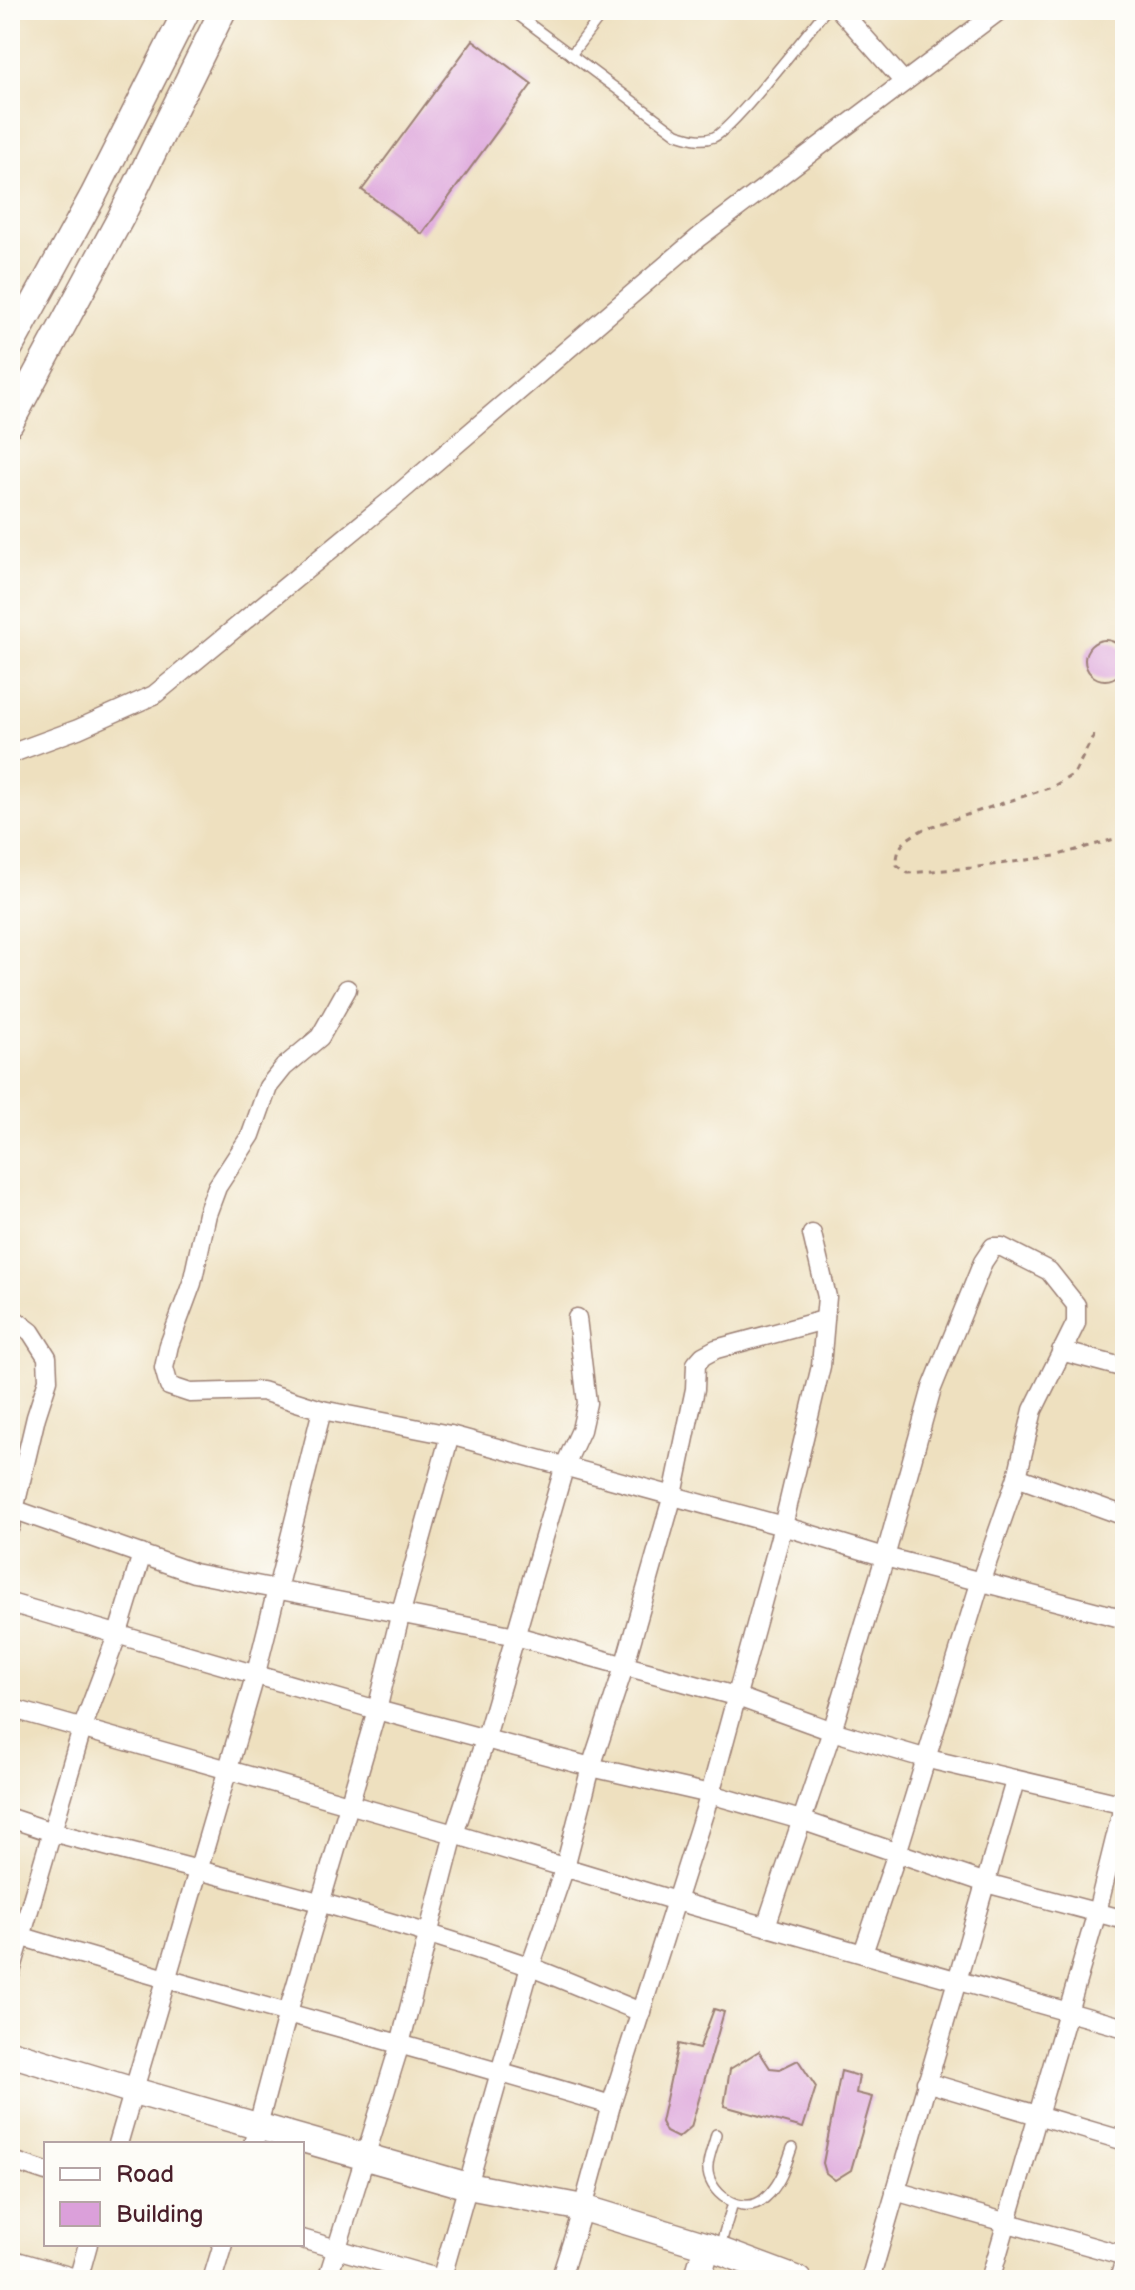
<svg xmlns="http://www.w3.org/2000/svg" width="1135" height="2290" font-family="'Balsamiq Sans',sans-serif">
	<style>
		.building { fill: #dba0da }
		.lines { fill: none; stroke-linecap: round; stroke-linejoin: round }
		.lane-casing { stroke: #9c8075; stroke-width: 12 }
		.street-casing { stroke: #9c8075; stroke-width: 21 }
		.secondary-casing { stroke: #9c8075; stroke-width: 29 }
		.path { stroke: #9c8075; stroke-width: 3; stroke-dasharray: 6 6; stroke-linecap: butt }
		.lane { stroke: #fff; stroke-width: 9 }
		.street { stroke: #fff; stroke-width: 18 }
		.secondary { stroke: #fff; stroke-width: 26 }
	</style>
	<rect width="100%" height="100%" fill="#fdfcf7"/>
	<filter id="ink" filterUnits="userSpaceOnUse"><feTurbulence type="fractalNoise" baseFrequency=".0125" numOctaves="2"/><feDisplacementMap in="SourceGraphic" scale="16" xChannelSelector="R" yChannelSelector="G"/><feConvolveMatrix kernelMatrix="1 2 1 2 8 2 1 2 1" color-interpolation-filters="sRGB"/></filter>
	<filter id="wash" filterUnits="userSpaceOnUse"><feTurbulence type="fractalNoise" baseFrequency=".006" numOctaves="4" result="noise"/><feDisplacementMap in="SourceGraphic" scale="32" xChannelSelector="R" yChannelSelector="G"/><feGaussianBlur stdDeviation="1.8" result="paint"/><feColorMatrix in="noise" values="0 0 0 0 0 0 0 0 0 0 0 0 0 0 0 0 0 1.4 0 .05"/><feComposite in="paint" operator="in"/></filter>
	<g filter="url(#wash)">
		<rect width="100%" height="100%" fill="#eee0bf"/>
		<g id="blocks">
			<!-- building -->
			<g class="building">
				<polygon points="473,40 532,84 422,234 362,190"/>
				<circle cx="1105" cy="660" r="20"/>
				<polygon points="714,2009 724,2012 691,2127 678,2138 666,2132 661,2122 678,2044 699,2049"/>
				<polygon points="759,2051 770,2068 780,2069 798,2060 816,2087 803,2128 724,2106 730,2069"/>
				<polygon points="841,2071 859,2076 856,2093 872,2097 851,2170 835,2180 826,2173 823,2163"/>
			</g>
		</g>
	</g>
	<g filter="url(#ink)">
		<use href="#blocks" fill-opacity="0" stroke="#9c8075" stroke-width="2"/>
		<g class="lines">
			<!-- lane casing -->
			<g class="lane-casing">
				<g id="lane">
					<path d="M 511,10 L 677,134 C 690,138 701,142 714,137 C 734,128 807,33 826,10"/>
					<polyline points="571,55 605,10"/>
					<path d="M 716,2134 C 714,2144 709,2155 708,2165 C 705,2193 743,2218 765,2198 C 781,2184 785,2167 792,2148"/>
					<polyline points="721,2243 733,2203"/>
				</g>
			</g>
			<!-- street casing -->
			<g class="street-casing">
				<g id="street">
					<polyline points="840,10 904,82"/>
					<polyline points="10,754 78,729 154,695 397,495 699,237 1000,10"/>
					<polyline points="347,989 320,1037 284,1067 268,1087 251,1135 217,1187 207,1214 192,1283 169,1345 164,1368 169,1386 190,1393 262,1391 322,1410 450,1435 783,1526 885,1557 1125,1619"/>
					<polyline points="10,1316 31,1332 47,1357 48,1380 36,1417 10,1527"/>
					<polyline points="1061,1351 1125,1368"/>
					<polyline points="1017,1477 1125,1516"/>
					<polyline points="10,1508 194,1573 516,1636 735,1696 832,1731 924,1758 1125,1805"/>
					<polyline points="10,1603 377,1710 591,1767 710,1794 801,1820 986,1883 1125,1920"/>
					<polyline points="10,1708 454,1834 676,1901 1125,2028"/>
					<path d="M 10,1818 L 52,1832 C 211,1874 372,1912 528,1966 C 566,1980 603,1997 641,2012"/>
					<polyline points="766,1926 832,1731 885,1557 932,1388 983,1262 993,1247 1002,1247 1049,1271 1076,1305 1076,1323 1033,1410 1017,1477 981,1580 897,1853 863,1953"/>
					<path d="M 10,1933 C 209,1994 412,2045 611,2105"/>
					<polyline points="10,1975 82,1729 118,1633 142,1554"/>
					<polyline points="926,2082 1125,2141"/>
					<polyline points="118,2144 256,1673 322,1410"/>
					<polyline points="253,2144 288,2012 377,1710 401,1612 450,1435"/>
					<polyline points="10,2160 46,2172"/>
					<polyline points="895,2191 1125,2256"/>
					<polyline points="302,2239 444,2280"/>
					<polyline points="10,2259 82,2280"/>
					<polyline points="78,2280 88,2244"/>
					<polyline points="212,2280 223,2244"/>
					<polyline points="327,2280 400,2044 454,1834 486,1737 565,1465 581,1430 587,1403 577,1318"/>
					<polyline points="441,2280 530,1967 565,1867 591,1767 624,1667 673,1495 695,1389 696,1364 703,1356 716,1349 824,1320"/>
					<polyline points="560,2280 583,2208 611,2105 710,1794 783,1526 821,1366 827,1297 812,1234"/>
					<polyline points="870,2280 1015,1781"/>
					<polyline points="990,2280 1097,1912 1125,1799"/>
					<polyline points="1119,2280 1125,2259"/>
				</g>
			</g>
			<!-- secondary casing -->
			<g class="secondary-casing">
				<g id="secondary">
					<polyline points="10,347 93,196 187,10"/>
					<polyline points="10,423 121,217 223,10"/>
					<polyline points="10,2053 134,2091 468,2186 583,2208 707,2246 798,2280"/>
					<polyline points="697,2280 707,2246"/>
				</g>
			</g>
			<!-- path -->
			<path class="path" d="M 1094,735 L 1074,774 L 1052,787 L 924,829 C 907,838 896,845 897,865 L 908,873 L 971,868 L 1055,856 L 1125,836"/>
			<!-- lane -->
			<use href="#lane" class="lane"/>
			<!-- street -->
			<use href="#street" class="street"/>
			<!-- secondary -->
			<use href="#secondary" class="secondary"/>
		</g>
	</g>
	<!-- margin -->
	<rect width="1135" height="2290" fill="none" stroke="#fdfcf7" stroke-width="40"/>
	<!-- legend -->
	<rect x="44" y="2142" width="260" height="104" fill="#fdfcf7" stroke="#b5a4a5" stroke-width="2"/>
	<rect x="60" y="2168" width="40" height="12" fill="#ffffff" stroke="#b5a4a5" stroke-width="2"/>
	<text x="116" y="2182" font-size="24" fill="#4a1f2b">Road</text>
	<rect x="60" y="2202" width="40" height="24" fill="#dba0da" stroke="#b5a4a5" stroke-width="2"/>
	<text x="116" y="2222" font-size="24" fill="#4a1f2b">Building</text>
</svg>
